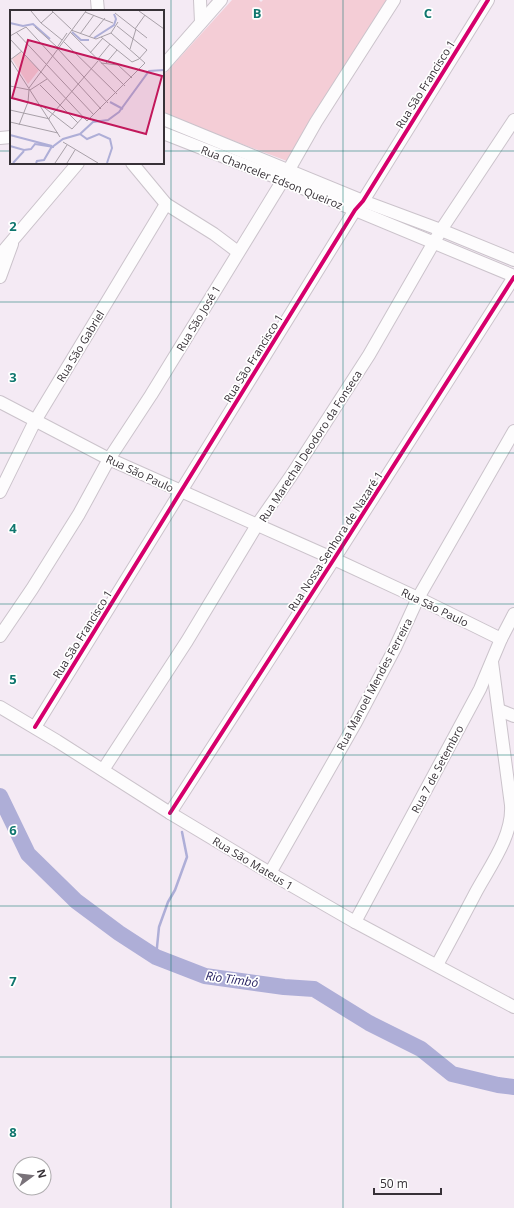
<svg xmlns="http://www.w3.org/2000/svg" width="514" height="1208" font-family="'Open Sans',sans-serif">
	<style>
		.green { fill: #f4cdd6 }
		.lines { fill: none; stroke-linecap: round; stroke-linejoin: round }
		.stream { stroke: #aeaed7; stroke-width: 2.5 }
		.river { stroke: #aeaed7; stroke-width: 16 }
		.minor-casing { stroke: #cbc3cb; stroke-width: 14 }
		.minor { stroke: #fdfcfd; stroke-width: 12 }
		.cycleway-casing { stroke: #fff; stroke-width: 6 }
		.cycleway { stroke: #d6006c; stroke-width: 4 }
		.grid { fill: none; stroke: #0f766e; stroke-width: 1; stroke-opacity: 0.55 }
		.labels { text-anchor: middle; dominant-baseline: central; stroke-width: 3.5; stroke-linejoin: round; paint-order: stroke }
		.street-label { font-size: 11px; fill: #373137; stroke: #fff }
		.water-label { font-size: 12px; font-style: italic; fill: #252161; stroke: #fff }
		.inset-river { fill: none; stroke: #aeaed7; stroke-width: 2 }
		.inset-road { fill: none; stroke: #a8a0a8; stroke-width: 1 }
		.view { fill: #c2185b; fill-opacity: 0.15; stroke: #c2185b; stroke-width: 2 }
		.inset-edge { fill: none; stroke: #373137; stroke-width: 2 }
		.grid-label { font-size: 13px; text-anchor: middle; font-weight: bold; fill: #0f766e; stroke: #fff; stroke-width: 3.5; stroke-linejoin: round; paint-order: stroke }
	</style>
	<rect width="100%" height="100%" fill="#f4eaf4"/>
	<!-- green -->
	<polygon class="green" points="232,0 259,0 261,2 263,0 389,0 287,161 163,114 163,76"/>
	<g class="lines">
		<!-- stream -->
		<polyline class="stream" points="156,957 159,927 168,902 175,890 187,857 182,832"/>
		<!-- river -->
		<polyline class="river" points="0,796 28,854 76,901 119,933 156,957 205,976 284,987 314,989 369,1023 421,1049 452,1074 498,1085 514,1087"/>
		<!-- minor casing -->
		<g class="minor-casing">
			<g id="minor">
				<polyline points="97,0 98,11"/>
				<polyline points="200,0 201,22"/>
				<polyline points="163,66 221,0"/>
				<polyline points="163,119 363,201 441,230 514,260"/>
				<polyline points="163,133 283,180 514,276"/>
				<polyline points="0,138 11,137"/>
				<polyline points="132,163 166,204 214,234 238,252"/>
				<polyline points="0,255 78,163"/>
				<polyline points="0,277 12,244"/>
				<polyline points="0,402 109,459 334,559 418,598 501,639"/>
				<polyline points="0,492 35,421 166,204"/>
				<polyline points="0,636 32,589 79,514 109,459 151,395 191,330 283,180 316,122 394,0"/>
				<polyline points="0,707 57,741 170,813 270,873 355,922 514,1007"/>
				<polyline points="499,710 514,716"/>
				<polyline points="35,727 355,210 363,201 488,0"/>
				<polyline points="103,770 187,641 257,525 291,476 369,355 441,230 514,120"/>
				<polyline points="170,813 334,559 514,277"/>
				<polyline points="270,873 356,722 395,648 418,598 514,431"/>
				<polyline points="355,922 480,689 501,639 514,614"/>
				<path d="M 437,965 C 450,941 463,917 476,892 C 490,866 513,836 511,805 L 492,662"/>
			</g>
		</g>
		<!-- minor -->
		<use href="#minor" class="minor"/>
		<!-- cycleway casing -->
		<g class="cycleway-casing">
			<g id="cycleway">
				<polyline points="35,727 355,210 363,201 488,0"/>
				<polyline points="170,813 334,559 514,277"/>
			</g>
		</g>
		<!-- cycleway -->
		<use href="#cycleway" class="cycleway"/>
	</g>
	<!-- grid -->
	<path class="grid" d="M 171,0 L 171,1208M 343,0 L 343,1208M 0,151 L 11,151M 163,151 L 514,151M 0,302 L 514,302M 0,453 L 514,453M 0,604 L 514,604M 0,755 L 514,755M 0,906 L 514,906M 0,1057 L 514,1057"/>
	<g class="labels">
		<!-- street labels -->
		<g class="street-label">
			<text transform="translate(425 84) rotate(-58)">Rua São Francisco 1</text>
			<text transform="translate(272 177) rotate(22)">Rua Chanceler Edson Queiroz</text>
			<text transform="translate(198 318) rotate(-59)">Rua São José 1</text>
			<text transform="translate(80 346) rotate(-59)">Rua São Gabriel</text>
			<text transform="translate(253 358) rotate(-58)">Rua São Francisco 1</text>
			<text transform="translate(310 446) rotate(-57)">Rua Marechal Deodoro da Fonseca</text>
			<text transform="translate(140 473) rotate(25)">Rua São Paulo</text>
			<text transform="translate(335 541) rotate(-57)">Rua Nossa Senhora de Nazaré 1</text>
			<text transform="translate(435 607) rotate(26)">Rua São Paulo</text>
			<text transform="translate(82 634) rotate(-58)">Rua São Francisco 1</text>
			<text transform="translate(374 684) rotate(-62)">Rua Manoel Mendes Ferreira</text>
			<text transform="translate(437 769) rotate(-62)">Rua 7 de Setembro</text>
			<text transform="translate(253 863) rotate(31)">Rua São Mateus 1</text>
		</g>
		<!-- water labels -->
		<g class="water-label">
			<text transform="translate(232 979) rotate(8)">Rio Timbó</text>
		</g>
	</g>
	<!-- overview -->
	<g transform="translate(10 10)">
		<rect width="154" height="154" fill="#f4eaf4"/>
		<path d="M 11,42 L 29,60 L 18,74 L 2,49 Z" fill="#f4cdd6"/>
		<path class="inset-river" d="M 0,13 L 13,16 L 23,14 L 40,29M 62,22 L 71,30 L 79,30M 84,28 L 104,15 L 106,9 L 104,4M 100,92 L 113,99M 70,124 L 77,129 L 89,124 L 100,129 L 102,138 L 97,153M 0,125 L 42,136M 0,136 L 14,140 L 21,139 L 25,134 L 44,137M 3,153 L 14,141M 26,153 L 27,151 L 34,150 L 41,138 L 53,129 L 70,124 L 83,112 L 98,110 L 109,102 L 139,61 L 154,60"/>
		<path class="inset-road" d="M 21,1 L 31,13 L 52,30M 42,1 L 61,19M 129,1 L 154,19M 75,2 L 103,13M 105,3 L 137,28M 31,13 L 43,2M 25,17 L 47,37M 125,19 L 135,5M 61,20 L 86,29 L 101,23 L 108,12M 6,22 L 84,105M 60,22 L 115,76M 70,24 L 84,5M 0,26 L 16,17 L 91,99M 79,27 L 95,8M 91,27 L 122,52 L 129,49 L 137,40 L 107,16M 0,29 L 77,111 L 135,53 L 101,23M 54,32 L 107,84M 46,39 L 57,23M 48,39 L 98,93M 120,39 L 126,19M 80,43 L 93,28M 0,49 L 50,127M 0,50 L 12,41M 87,50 L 100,34M 91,53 L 108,55 L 122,68M 96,53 L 107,40M 30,75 L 68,113M 0,76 L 20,80 L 37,69M 19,78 L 76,1M 0,88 L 30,95M 31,95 L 62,119 L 73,107M 0,100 L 40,109M 39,108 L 88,51M 0,112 L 48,123M 9,115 L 18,92 L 19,80M 53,132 L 88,153M 45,153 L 57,135M 57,153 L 65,140"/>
		<path class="view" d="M 18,30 L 152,66 L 136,124 L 2,88 Z"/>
		<rect width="154" height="154" class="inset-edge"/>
	</g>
	<g class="grid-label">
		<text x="257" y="18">B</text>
		<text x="428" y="18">C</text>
		<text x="13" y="231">2</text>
		<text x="13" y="382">3</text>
		<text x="13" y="533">4</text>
		<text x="13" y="684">5</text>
		<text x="13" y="835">6</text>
		<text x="13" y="986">7</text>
		<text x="13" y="1137">8</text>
	</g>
	<!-- north arrow -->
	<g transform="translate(32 1176) rotate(75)"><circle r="19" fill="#ffffff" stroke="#afadaf"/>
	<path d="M0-3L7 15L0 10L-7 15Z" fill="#797279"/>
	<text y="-6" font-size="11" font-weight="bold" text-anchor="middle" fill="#373137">N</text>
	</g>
	<!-- scale -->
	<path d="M374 1188v6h67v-6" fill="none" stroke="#373137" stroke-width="2"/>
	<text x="380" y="1188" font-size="12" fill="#373137" stroke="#ffffff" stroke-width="3" paint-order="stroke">50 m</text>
</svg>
